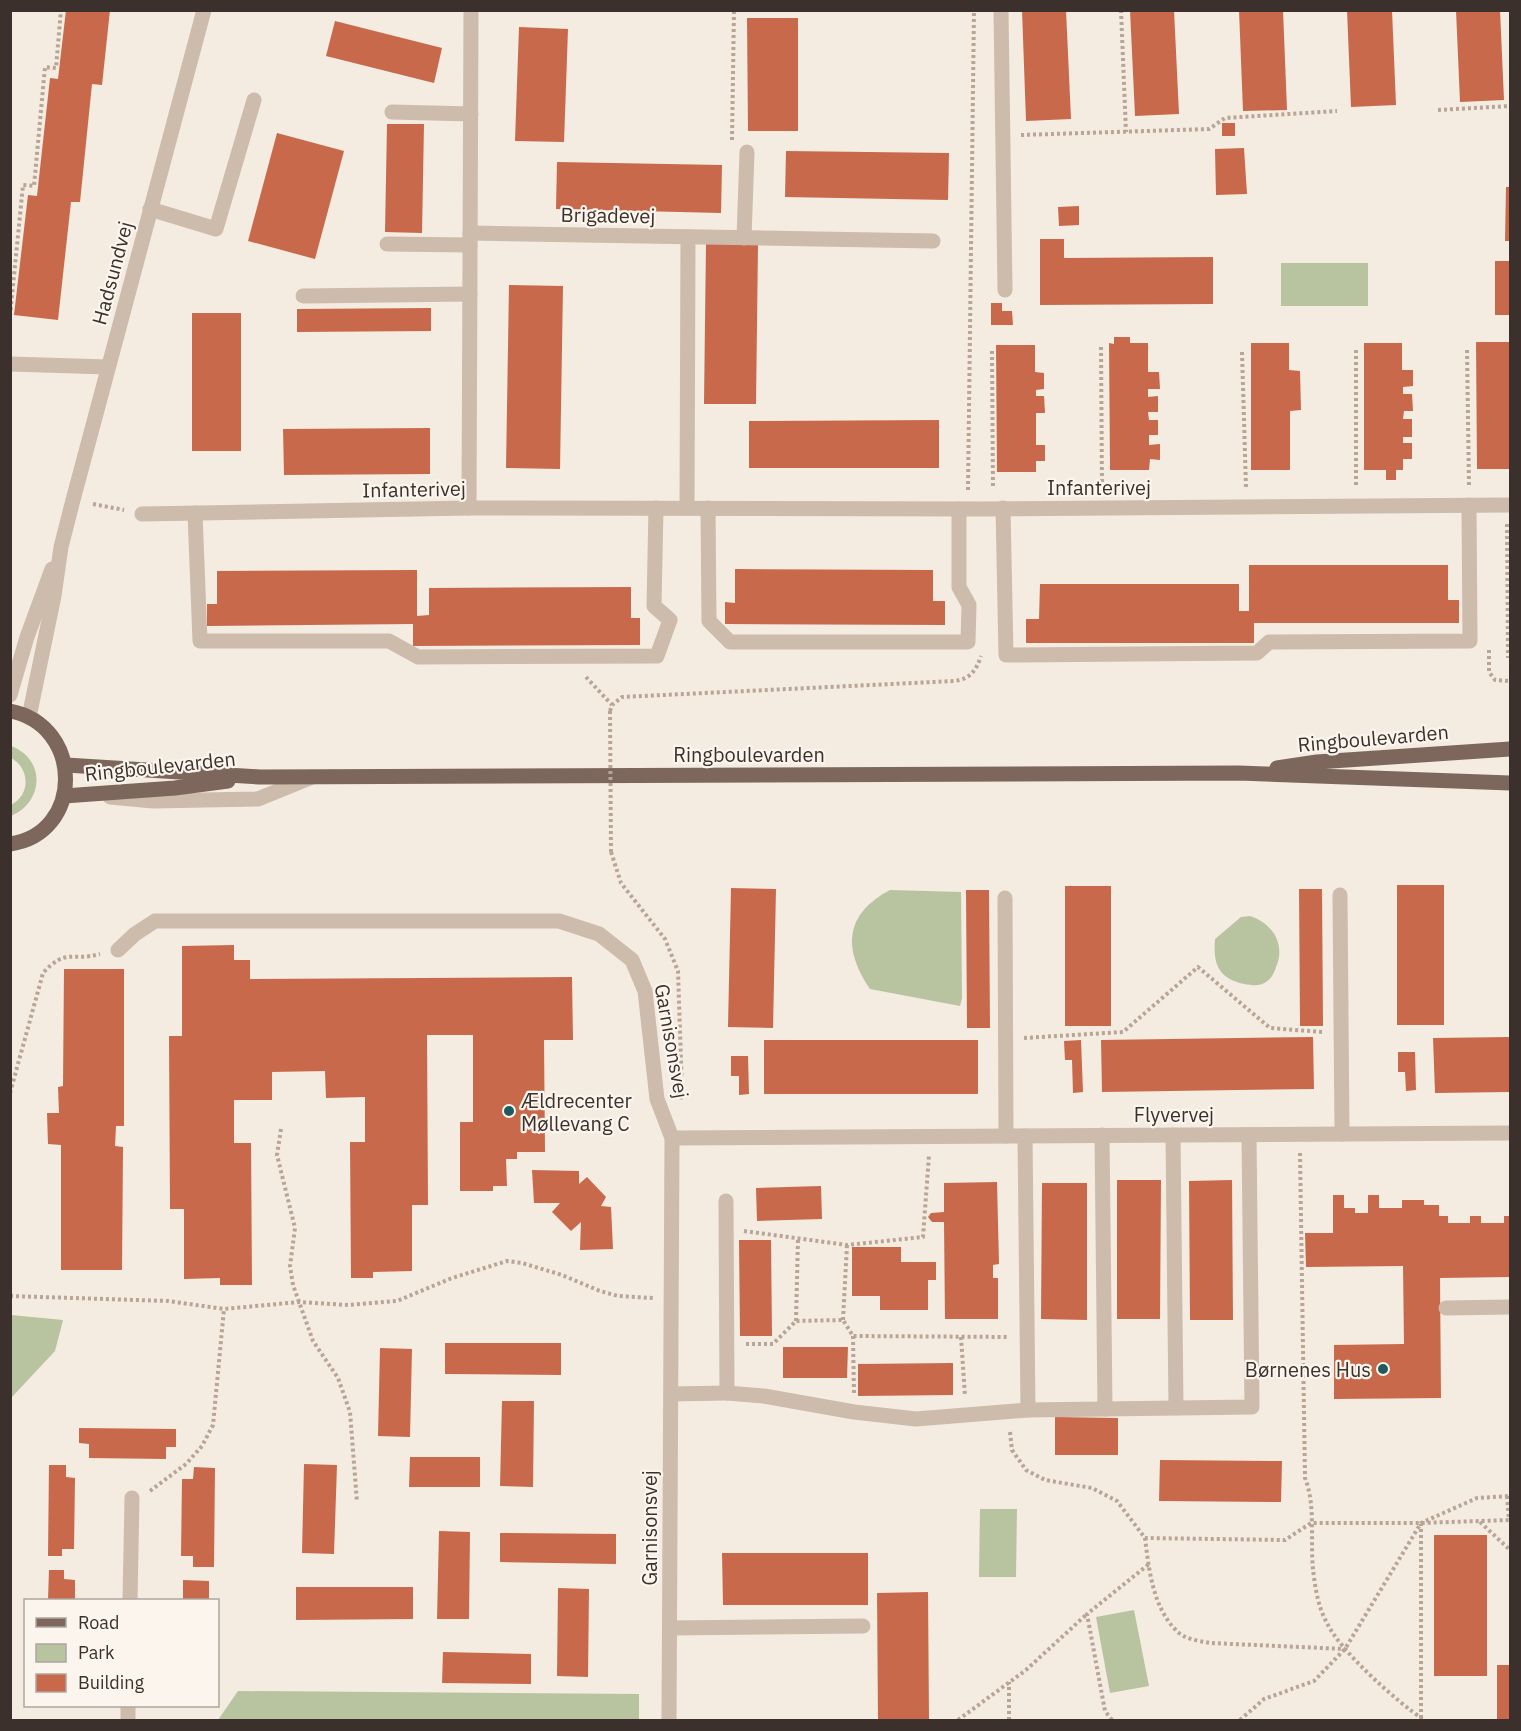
<svg xmlns="http://www.w3.org/2000/svg" width="1521" height="1731" font-family="'IBM Plex Sans',sans-serif">
	<style>
		.green { fill: #b8c4a0 }
		.building { fill: #c8694b }
		.lines { fill: none; stroke-linecap: round; stroke-linejoin: round }
		.path { stroke: #b9a596; stroke-width: 4; stroke-dasharray: 3 3; stroke-linecap: butt }
		.minor { stroke: #cdbbac; stroke-width: 15 }
		.major { stroke: #7d675c; stroke-width: 15 }
		.path-bridge { stroke: #b9a596; stroke-width: 4; stroke-dasharray: 3 3; stroke-linecap: butt }
		.poi-dot { fill: #1f5a5e; stroke: #fbf5ee; stroke-width: 2 }
		.labels { text-anchor: middle; dominant-baseline: central; stroke-width: 4.5; stroke-linejoin: round; paint-order: stroke }
		.street-label { font-size: 20px; fill: #3b302b; stroke: #fbf5ee }
		.poi-label { font-size: 20px; fill: #3b302b; stroke: #fbf5ee; text-anchor: start }
	</style>
	<rect width="100%" height="100%" fill="#f4ebe1"/>
	<!-- green -->
	<g class="green">
		<rect x="1281" y="263" width="87" height="43"/>
		<path d="M 11,746 C 46,759 44,802 11,816 L 11,805 C 31,795 30,768 11,758 Z"/>
		<path d="M 890,890 L 961,892 L 962,998 L 960,1006 L 870,989 C 842,948 845,914 890,890 Z"/>
		<path d="M 1250,916 C 1272,923 1286,944 1276,967 C 1274,973 1272,978 1266,982 C 1259,987 1252,985 1244,984 C 1218,978 1213,964 1215,939 L 1241,917 Z"/>
		<polygon points="11,1315 63,1320 55,1351 11,1398"/>
		<polygon points="980,1509 1017,1509 1016,1577 979,1577"/>
		<polygon points="1134,1610 1149,1686 1110,1693 1096,1617"/>
		<polygon points="238,1691 639,1694 639,1720 218,1720"/>
	</g>
	<!-- building -->
	<g class="building">
		<polygon points="66,10 110,10 102,85 92,84 80,202 71,202 58,320 14,315 28,195 37,196 50,78 58,79"/>
		<polygon points="1022,10 1066,10 1071,119 1026,121"/>
		<polygon points="1130,10 1174,10 1179,114 1135,116"/>
		<polygon points="1239,10 1283,10 1287,110 1243,111"/>
		<polygon points="1347,10 1392,10 1396,105 1351,107"/>
		<polygon points="1456,10 1500,10 1504,100 1460,102"/>
		<polygon points="747,18 798,18 798,131 748,131"/>
		<polygon points="335,21 442,48 434,83 326,56"/>
		<polygon points="519,27 568,29 564,142 515,141"/>
		<rect x="1222" y="123" width="13" height="13"/>
		<polygon points="387,124 424,124 422,233 385,232"/>
		<polygon points="277,133 344,151 315,259 248,241"/>
		<polygon points="1244,148 1247,194 1216,195 1215,149"/>
		<polygon points="786,151 949,153 948,200 785,197"/>
		<polygon points="557,162 722,165 721,213 556,209"/>
		<polygon points="1506,187 1510,187 1510,241 1505,241"/>
		<polygon points="1079,206 1079,225 1059,226 1058,207"/>
		<polygon points="1040,239 1064,239 1064,258 1213,257 1213,304 1040,305"/>
		<polygon points="706,243 758,244 756,404 704,404"/>
		<rect x="1495" y="261" width="15" height="54"/>
		<polygon points="509,285 563,286 560,469 506,468"/>
		<polygon points="991,303 1002,303 1002,311 1012,311 1013,325 991,325"/>
		<polygon points="431,308 431,331 297,332 297,309"/>
		<rect x="192" y="313" width="49" height="138"/>
		<polygon points="1114,337 1130,337 1130,343 1148,343 1148,372 1159,372 1160,389 1148,389 1148,397 1158,396 1158,412 1148,412 1149,420 1158,420 1158,435 1149,435 1149,445 1160,444 1160,460 1150,459 1149,470 1110,470 1109,343 1114,344"/>
		<polygon points="1476,342 1510,342 1510,469 1477,469"/>
		<polygon points="1251,343 1289,343 1289,370 1300,371 1301,410 1290,411 1290,470 1251,470"/>
		<polygon points="1364,343 1402,343 1402,370 1413,370 1413,386 1403,387 1403,394 1412,394 1413,411 1404,411 1403,419 1412,419 1412,437 1403,437 1403,443 1412,443 1412,459 1403,459 1403,470 1396,470 1396,480 1386,480 1386,470 1364,470"/>
		<polygon points="996,345 1035,345 1035,372 1044,373 1044,389 1036,390 1036,396 1044,396 1045,413 1036,413 1036,445 1045,445 1045,461 1036,461 1036,472 997,472"/>
		<polygon points="939,420 939,468 749,468 749,421"/>
		<polygon points="430,428 430,474 284,475 283,429"/>
		<polygon points="1249,565 1448,565 1448,600 1459,600 1459,623 1254,623 1254,643 1026,643 1026,619 1039,619 1040,584 1239,584 1239,611 1249,611"/>
		<polygon points="735,569 933,570 933,601 945,601 945,625 725,624 725,602 735,603"/>
		<polygon points="417,570 417,616 429,615 429,588 631,587 631,618 640,618 640,645 413,646 413,624 207,626 207,604 217,604 217,571"/>
		<rect x="1397" y="885" width="47" height="140"/>
		<rect x="1065" y="886" width="46" height="140"/>
		<polygon points="731,888 776,889 773,1028 728,1027"/>
		<polygon points="1299,889 1322,889 1323,1026 1300,1026"/>
		<polygon points="966,890 989,890 990,1028 967,1028"/>
		<polygon points="234,945 234,960 250,960 250,979 572,977 573,1040 544,1040 545,1152 517,1152 517,1159 506,1159 507,1186 493,1186 493,1191 460,1191 460,1122 473,1122 473,1035 427,1035 428,1205 412,1205 412,1271 373,1272 373,1278 351,1278 350,1142 365,1142 365,1097 326,1098 325,1071 272,1072 272,1100 234,1100 234,1143 251,1143 252,1285 220,1285 220,1278 184,1279 184,1209 170,1209 169,1036 182,1036 182,946"/>
		<polygon points="64,969 124,969 124,1126 116,1126 115,1146 123,1147 122,1270 61,1270 61,1145 48,1144 47,1113 59,1113 58,1087 63,1086"/>
		<polygon points="1313,1037 1314,1089 1102,1092 1101,1040"/>
		<polygon points="1510,1037 1510,1092 1435,1093 1433,1038"/>
		<rect x="764" y="1040" width="214" height="54"/>
		<polygon points="1081,1040 1083,1092 1073,1093 1072,1060 1065,1060 1064,1041"/>
		<polygon points="1398,1052 1415,1052 1416,1090 1406,1091 1405,1072 1398,1072"/>
		<polygon points="731,1056 748,1056 749,1094 739,1095 739,1076 731,1076"/>
		<polygon points="532,1170 579,1171 579,1184 587,1177 606,1197 601,1206 611,1207 613,1249 580,1250 581,1222 571,1231 552,1212 560,1203 534,1203"/>
		<polygon points="1117,1180 1161,1180 1160,1319 1117,1319"/>
		<polygon points="1232,1180 1233,1320 1190,1320 1189,1181"/>
		<polygon points="997,1182 999,1264 993,1265 993,1278 998,1278 998,1319 945,1319 944,1222 932,1222 928,1217 931,1213 944,1212 944,1183"/>
		<polygon points="1042,1183 1087,1183 1087,1320 1041,1319"/>
		<polygon points="821,1186 822,1219 757,1221 756,1188"/>
		<polygon points="1333,1195 1344,1195 1344,1208 1355,1208 1355,1213 1368,1213 1368,1195 1379,1195 1379,1208 1402,1208 1402,1200 1424,1200 1424,1205 1439,1205 1439,1216 1448,1216 1448,1223 1470,1223 1470,1216 1481,1216 1481,1223 1504,1223 1504,1216 1510,1216 1510,1277 1440,1278 1441,1398 1334,1399 1334,1345 1404,1344 1403,1266 1306,1267 1305,1233 1333,1233"/>
		<polygon points="739,1240 771,1240 772,1336 740,1336"/>
		<polygon points="852,1247 901,1247 901,1262 936,1262 936,1280 928,1280 928,1310 880,1310 880,1296 852,1296"/>
		<polygon points="445,1343 561,1343 561,1375 445,1374"/>
		<polygon points="783,1347 848,1347 847,1378 783,1378"/>
		<polygon points="380,1348 412,1349 410,1437 378,1436"/>
		<polygon points="953,1363 953,1395 858,1396 858,1364"/>
		<polygon points="502,1401 534,1401 533,1487 500,1486"/>
		<polygon points="1055,1417 1118,1418 1118,1455 1055,1455"/>
		<polygon points="79,1428 176,1429 176,1447 166,1447 166,1459 89,1458 89,1444 79,1443"/>
		<polygon points="410,1457 480,1457 480,1487 409,1487"/>
		<polygon points="1160,1460 1282,1461 1281,1502 1159,1501"/>
		<polygon points="304,1464 337,1465 334,1554 302,1553"/>
		<polygon points="49,1465 66,1465 66,1477 75,1478 74,1549 62,1549 62,1556 48,1556"/>
		<polygon points="194,1467 215,1468 214,1567 193,1567 193,1556 181,1556 182,1479 193,1479"/>
		<polygon points="439,1531 470,1532 469,1619 437,1619"/>
		<polygon points="500,1533 616,1534 616,1564 500,1562"/>
		<rect x="1434" y="1535" width="53" height="141"/>
		<polygon points="722,1553 868,1553 868,1605 723,1605"/>
		<polygon points="49,1570 64,1570 64,1579 75,1580 75,1600 48,1600"/>
		<polygon points="183,1580 209,1581 209,1600 183,1600"/>
		<polygon points="296,1587 413,1587 413,1619 296,1620"/>
		<polygon points="558,1588 589,1589 588,1677 557,1676"/>
		<polygon points="928,1592 929,1720 878,1720 877,1593"/>
		<polygon points="443,1652 531,1654 531,1684 442,1683"/>
		<rect x="1497" y="1665" width="13" height="54"/>
	</g>
	<g class="lines">
		<!-- path -->
		<g class="path">
			<polyline points="1121,10 1126,132"/>
			<polyline points="1438,110 1510,106"/>
			<polyline points="1021,135 1209,129 1225,118 1337,111"/>
			<polyline points="732,140 734,10"/>
			<polyline points="10,316 23,185 34,186 45,67 56,68 61,10"/>
			<polyline points="1101,347 1102,489"/>
			<polyline points="1356,350 1356,487"/>
			<polyline points="1467,350 1469,487"/>
			<polyline points="992,351 993,489"/>
			<polyline points="1242,352 1246,488"/>
			<polyline points="968,490 974,10"/>
			<polyline points="93,504 124,510"/>
			<polyline points="1507,524 1508,658"/>
			<polyline points="1489,650 1489,672 1495,680 1510,681"/>
			<polyline points="586,677 612,705"/>
			<path d="M 610,711 L 612,705 L 622,697 L 954,681 C 970,679 976,671 981,656"/>
			<polyline points="611,852 621,883 665,939 678,971 682,1092 680,1102"/>
			<polyline points="1024,1038 1123,1032 1198,967 1270,1028 1322,1032"/>
			<path d="M 10,1093 L 43,973 C 67,947 72,962 100,954"/>
			<polyline points="281,1129 277,1155 295,1228 290,1266 293,1285 313,1341 338,1378 350,1412 357,1502"/>
			<path d="M 1300,1153 L 1305,1478 C 1316,1506 1310,1540 1313,1569 C 1315,1587 1318,1607 1327,1623 C 1341,1652 1396,1701 1424,1720"/>
			<polyline points="744,1231 847,1245 923,1237 929,1155"/>
			<polyline points="10,1296 168,1301 224,1309 299,1302 348,1305 372,1303 397,1301 452,1278 507,1261 522,1263 562,1275 600,1291 618,1296 653,1298"/>
			<polyline points="843,1320 847,1245"/>
			<polyline points="796,1321 798,1238"/>
			<polyline points="853,1336 854,1394"/>
			<polyline points="961,1337 965,1396"/>
			<polyline points="746,1344 773,1344 796,1321 843,1320 853,1336 1009,1337"/>
			<polyline points="1010,1432 1012,1450 1026,1470 1045,1480 1092,1488 1117,1501 1145,1538 1285,1540 1311,1523 1421,1523 1510,1520"/>
			<polyline points="150,1491 186,1464 202,1446 213,1425 224,1309"/>
			<polyline points="1507,1496 1509,1520"/>
			<polyline points="1480,1522 1510,1550"/>
			<path d="M 1145,1538 C 1149,1570 1153,1610 1179,1633 C 1188,1640 1200,1641 1210,1643 L 1345,1649"/>
			<polyline points="1421,1718 1421,1524"/>
			<polyline points="958,1720 1026,1670 1087,1614"/>
			<polyline points="1009,1720 1009,1682"/>
			<polyline points="1112,1720 1105,1711 1087,1614 1149,1564"/>
			<polyline points="1240,1720 1264,1699 1314,1681 1345,1649 1421,1523 1477,1498 1510,1496"/>
		</g>
		<!-- minor -->
		<g class="minor">
			<polyline points="1001,10 1005,290"/>
			<polyline points="392,112 471,114"/>
			<polyline points="150,209 216,229 254,100"/>
			<polyline points="470,233 933,241"/>
			<polyline points="744,238 747,152"/>
			<polyline points="387,244 470,245"/>
			<polyline points="303,296 470,294"/>
			<polyline points="10,364 108,367"/>
			<polyline points="469,508 471,10"/>
			<polyline points="687,508 688,237"/>
			<polyline points="708,508 709,621 730,642 968,642 969,605 959,587 959,509"/>
			<polyline points="1003,508 1006,655 1257,653 1269,642 1470,641 1469,505"/>
			<polyline points="195,513 200,641 389,641 418,657 657,656 670,620 654,606 656,508"/>
			<polyline points="142,514 469,508 983,509 1510,505"/>
			<polyline points="10,695 27,637 52,569"/>
			<polyline points="29,717 54,596 61,547 73,500 204,10"/>
			<polyline points="110,797 153,801 258,799 312,777"/>
			<polyline points="1340,895 1342,1134"/>
			<polyline points="1005,898 1006,1136"/>
			<polyline points="118,950 135,934 155,921 559,921 599,934 632,960 645,991 657,1099 672,1138 669,1720"/>
			<polyline points="1102,1135 1105,1409"/>
			<polyline points="1173,1135 1176,1408"/>
			<polyline points="1025,1136 1028,1410 1252,1407 1249,1135"/>
			<polyline points="672,1138 1510,1133"/>
			<polyline points="1446,1308 1510,1307"/>
			<polyline points="727,1393 764,1396 854,1412 916,1419 1028,1410"/>
			<polyline points="671,1394 727,1393 726,1201"/>
			<polyline points="130,1600 132,1498"/>
			<polyline points="670,1628 863,1626"/>
			<polyline points="128,1720 128,1706"/>
		</g>
		<!-- major -->
		<g class="major">
			<path d="M 10,711 C 84,725 84,834 10,844"/>
			<polyline points="66,765 260,777 1239,773 1510,783"/>
			<polyline points="1277,768 1317,762 1510,749"/>
			<polyline points="64,796 175,788 228,781"/>
		</g>
		<!-- path-bridge -->
		<polyline class="path-bridge" points="610,711 611,852"/>
	</g>
	<!-- markers -->
	<g class="poi-dot">
		<circle cx="509" cy="1111" r="6"/>
		<circle cx="1383" cy="1369" r="6"/>
	</g>
	<g class="labels">
		<!-- street labels -->
		<g class="street-label">
			<text transform="translate(608 215) rotate(1)">Brigadevej</text>
			<text transform="translate(112 273) rotate(-75)">Hadsundvej</text>
			<text x="1099" y="487">Infanterivej</text>
			<text transform="translate(414 489) rotate(-1)">Infanterivej</text>
			<text transform="translate(1373 738) rotate(-5)">Ringboulevarden</text>
			<text x="749" y="754">Ringboulevarden</text>
			<text transform="translate(160 766) rotate(-6)">Ringboulevarden</text>
			<text transform="translate(672 1041) rotate(80)">Garnisonsvej</text>
			<text x="1174" y="1114">Flyvervej</text>
			<text transform="translate(649 1528) rotate(-90)">Garnisonsvej</text>
		</g>
		<!-- poi labels -->
		<g class="poi-label">
			<text x="521" y="1100">Ældrecenter<tspan x="521" dy="23">Møllevang C</tspan></text>
			<text x="1371" y="1369" text-anchor="end">Børnenes Hus</text>
		</g>
	</g>
	<!-- border -->
	<rect width="1521" height="1731" fill="none" stroke="#3b302b" stroke-width="24"/>
	<!-- legend -->
	<rect x="24" y="1599" width="195" height="108" fill="#fbf5ee" stroke="#aea6a0" stroke-width="1.5"/>
	<rect x="36" y="1618" width="30" height="9" fill="#7d675c" stroke="#aea6a0" stroke-width="1.5"/>
	<text x="78" y="1629" font-size="18" fill="#3b302b">Road</text>
	<rect x="36" y="1644" width="30" height="18" fill="#b8c4a0" stroke="#aea6a0" stroke-width="1.5"/>
	<text x="78" y="1659" font-size="18" fill="#3b302b">Park</text>
	<rect x="36" y="1674" width="30" height="18" fill="#c8694b" stroke="#aea6a0" stroke-width="1.5"/>
	<text x="78" y="1689" font-size="18" fill="#3b302b">Building</text>
</svg>
